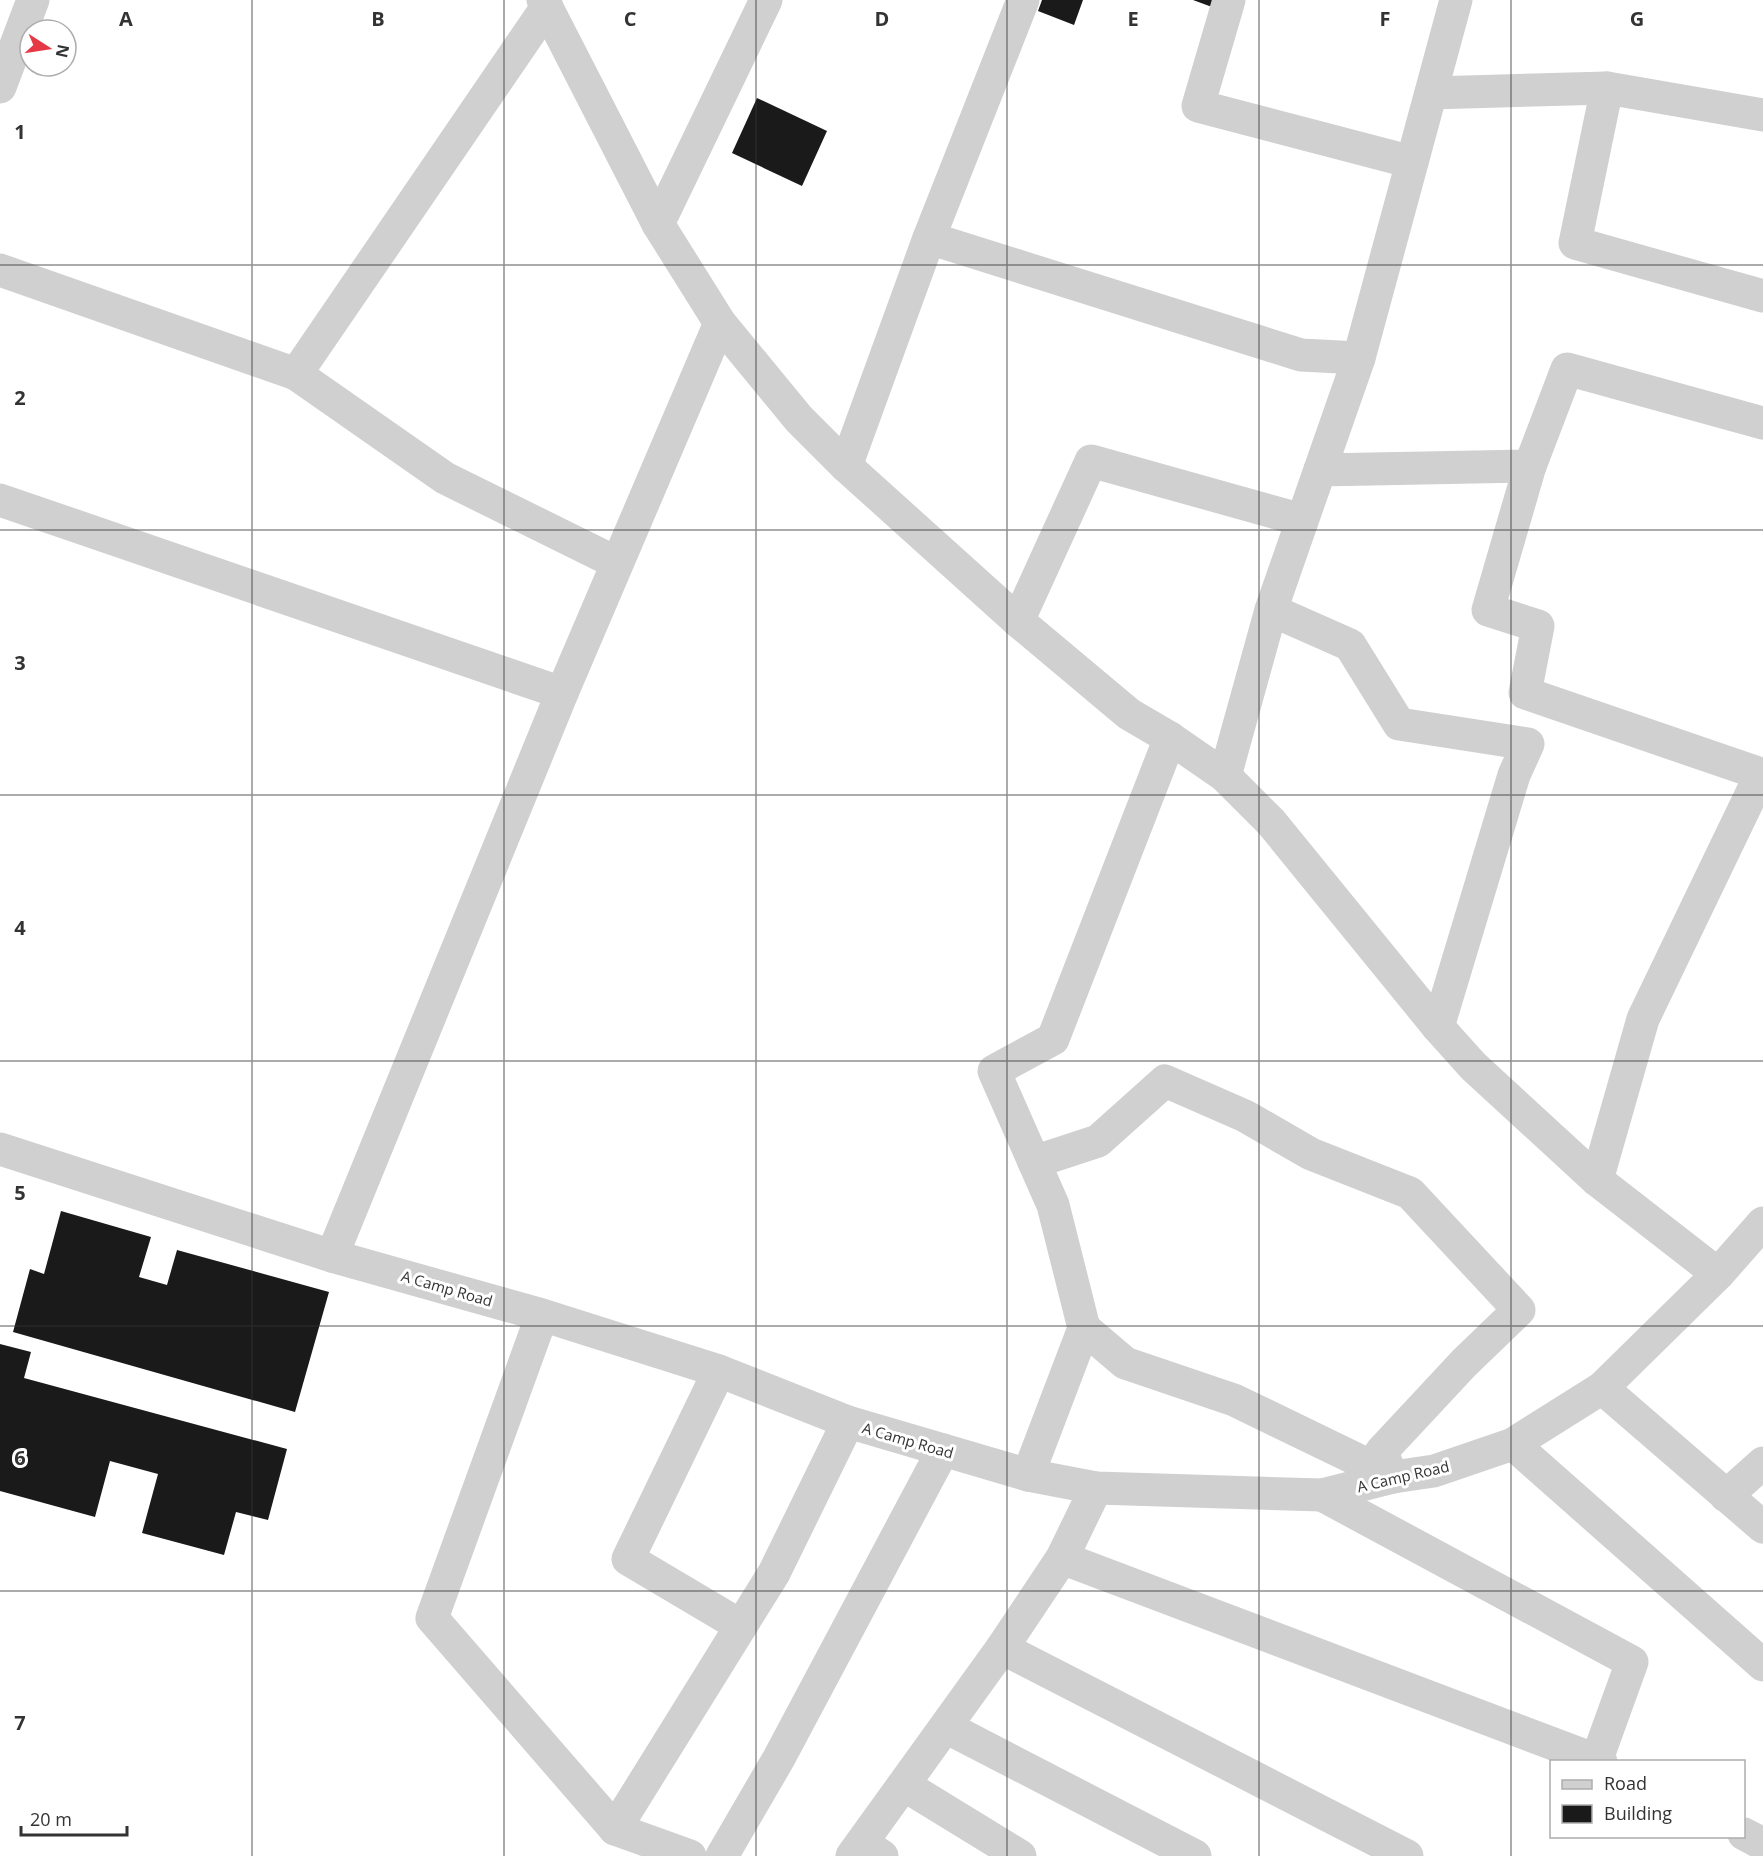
<svg xmlns="http://www.w3.org/2000/svg" width="1763" height="1856" font-family="'Open Sans',sans-serif">
	<style>
		.building { fill: #1a1a1a }
		.lines { fill: none; stroke-linecap: round; stroke-linejoin: round }
		.minor { stroke: #d0d0d0; stroke-width: 33 }
		.tertiary { stroke: #d0d0d0; stroke-width: 33 }
		.grid { fill: none; stroke: #333; stroke-width: 1.5; stroke-opacity: 0.55 }
		.labels { text-anchor: middle; dominant-baseline: central; stroke-width: 6; stroke-linejoin: round; paint-order: stroke }
		.street-label { font-size: 15px; fill: #333; stroke: #fff }
		.grid-label { font-size: 20px; text-anchor: middle; font-weight: bold; fill: #333; stroke: #fff; stroke-width: 6; stroke-linejoin: round; paint-order: stroke }
	</style>
	<rect width="100%" height="100%" fill="#fff"/>
	<!-- building -->
	<g class="building">
		<polygon points="1042,0 1083,0 1074,25 1038,11"/>
		<polygon points="1193,0 1214,0 1212,7"/>
		<polygon points="757,98 827,131 802,186 732,153"/>
		<polygon points="61,1211 151,1237 139,1277 167,1285 177,1250 329,1292 295,1412 13,1332 30,1269 44,1274"/>
		<polygon points="0,1344 31,1352 24,1378 287,1449 268,1520 236,1512 224,1555 142,1533 158,1474 110,1461 95,1517 0,1491"/>
	</g>
	<g class="lines">
		<!-- minor -->
		<g class="minor">
			<polyline points="1229,0 1198,106 1412,162"/>
			<polyline points="0,87 33,0"/>
			<polyline points="1607,88 1575,243 1763,296"/>
			<polyline points="1431,93 1607,88 1763,115"/>
			<polyline points="658,224 766,0"/>
			<polyline points="929,238 1301,355 1359,358"/>
			<polyline points="0,270 296,374 547,7"/>
			<polyline points="296,374 445,478 617,563"/>
			<polyline points="846,466 929,238 1023,0"/>
			<polyline points="1530,466 1488,610 1538,626 1525,693 1761,774"/>
			<polyline points="1320,470 1530,466 1567,369 1763,423"/>
			<polyline points="0,500 562,693"/>
			<polyline points="1271,610 1350,645 1399,724 1528,744 1514,775 1438,1027"/>
			<polyline points="1018,621 1091,461 1302,520"/>
			<polyline points="1225,776 1271,610 1359,358 1456,0"/>
			<polyline points="1034,1162 1098,1141 1165,1081 1245,1116 1311,1154 1410,1193 1519,1310 1464,1363 1381,1452 1393,1477"/>
			<polyline points="1597,1180 1643,1019 1761,774"/>
			<polyline points="332,1256 562,693 720,323"/>
			<polyline points="542,1315 432,1618 615,1829"/>
			<polyline points="1084,1328 1125,1363 1234,1400 1393,1477"/>
			<polyline points="719,1371 628,1559 741,1626"/>
			<polyline points="1602,1388 1763,1527"/>
			<polyline points="1513,1444 1763,1665"/>
			<polyline points="1028,1475 1084,1328 1053,1205 994,1071 1053,1039 1170,738"/>
			<polyline points="1322,1495 1632,1662 1597,1759"/>
			<polyline points="1726,1496 1763,1463"/>
			<polyline points="1062,1558 1601,1762"/>
			<polyline points="1002,1648 1407,1856"/>
			<polyline points="946,1727 1195,1856"/>
			<polyline points="904,1785 1020,1856"/>
			<polyline points="1744,1834 1763,1844"/>
			<polyline points="862,1843 882,1856"/>
			<polyline points="690,1856 615,1829 774,1573 848,1422"/>
			<polyline points="722,1856 779,1758 943,1450"/>
		</g>
		<!-- tertiary -->
		<g class="tertiary">
			<polyline points="543,0 658,224 720,323 799,419 846,466 1018,621 1129,714 1170,738 1225,776 1271,822 1438,1027 1473,1066 1597,1180 1718,1274"/>
			<polyline points="0,1149 332,1256 542,1315 719,1371 848,1422 1028,1475 1096,1488 1322,1495 1393,1477 1434,1471 1513,1444 1602,1388 1718,1274 1763,1223"/>
			<polyline points="852,1856 1002,1648 1062,1558 1096,1488"/>
		</g>
	</g>
	<!-- grid -->
	<path class="grid" d="M 252,0 L 252,1856M 504,0 L 504,1856M 756,0 L 756,1856M 1007,0 L 1007,1856M 1259,0 L 1259,1856M 1511,0 L 1511,1856M 0,265 L 1763,265M 0,530 L 1763,530M 0,795 L 1763,795M 0,1061 L 1763,1061M 0,1326 L 1763,1326M 0,1591 L 1763,1591"/>
	<g class="labels">
		<!-- street labels -->
		<g class="street-label">
			<text transform="translate(447 1288) rotate(16)">A Camp Road</text>
			<text transform="translate(908 1440) rotate(16)">A Camp Road</text>
			<text transform="translate(1403 1476) rotate(-13)">A Camp Road</text>
		</g>
	</g>
	<g class="grid-label">
		<text x="126" y="26">A</text>
		<text x="378" y="26">B</text>
		<text x="630" y="26">C</text>
		<text x="882" y="26">D</text>
		<text x="1133" y="26">E</text>
		<text x="1385" y="26">F</text>
		<text x="1637" y="26">G</text>
		<text x="20" y="139">1</text>
		<text x="20" y="405">2</text>
		<text x="20" y="670">3</text>
		<text x="20" y="935">4</text>
		<text x="20" y="1200">5</text>
		<text x="20" y="1465">6</text>
		<text x="20" y="1730">7</text>
	</g>
	<!-- legend -->
	<rect x="1550" y="1760" width="195" height="78" fill="#ffffff" stroke="#adadad" stroke-width="1.5"/>
	<rect x="1562" y="1780" width="30" height="9" fill="#d0d0d0" stroke="#adadad" stroke-width="1.5"/>
	<text x="1604" y="1790" font-size="18" fill="#333333">Road</text>
	<rect x="1562" y="1805" width="30" height="18" fill="#1a1a1a" stroke="#adadad" stroke-width="1.5"/>
	<text x="1604" y="1820" font-size="18" fill="#333333">Building</text>
	<!-- north arrow -->
	<g transform="translate(48 48) rotate(102)"><circle r="28" fill="#ffffff" stroke="#adadad" stroke-width="1.5"/>
	<path d="M0-4.5L10 22L0 15L-10 22Z" fill="#e63946"/>
	<text y="-9" font-size="16" font-weight="bold" text-anchor="middle" fill="#333333">N</text>
	</g>
	<!-- scale -->
	<path d="M21 1826v9h106v-9" fill="none" stroke="#333333" stroke-width="3"/>
	<text x="30" y="1826" font-size="18" fill="#333333" stroke="#ffffff" stroke-width="4.5" paint-order="stroke">20 m</text>
</svg>
